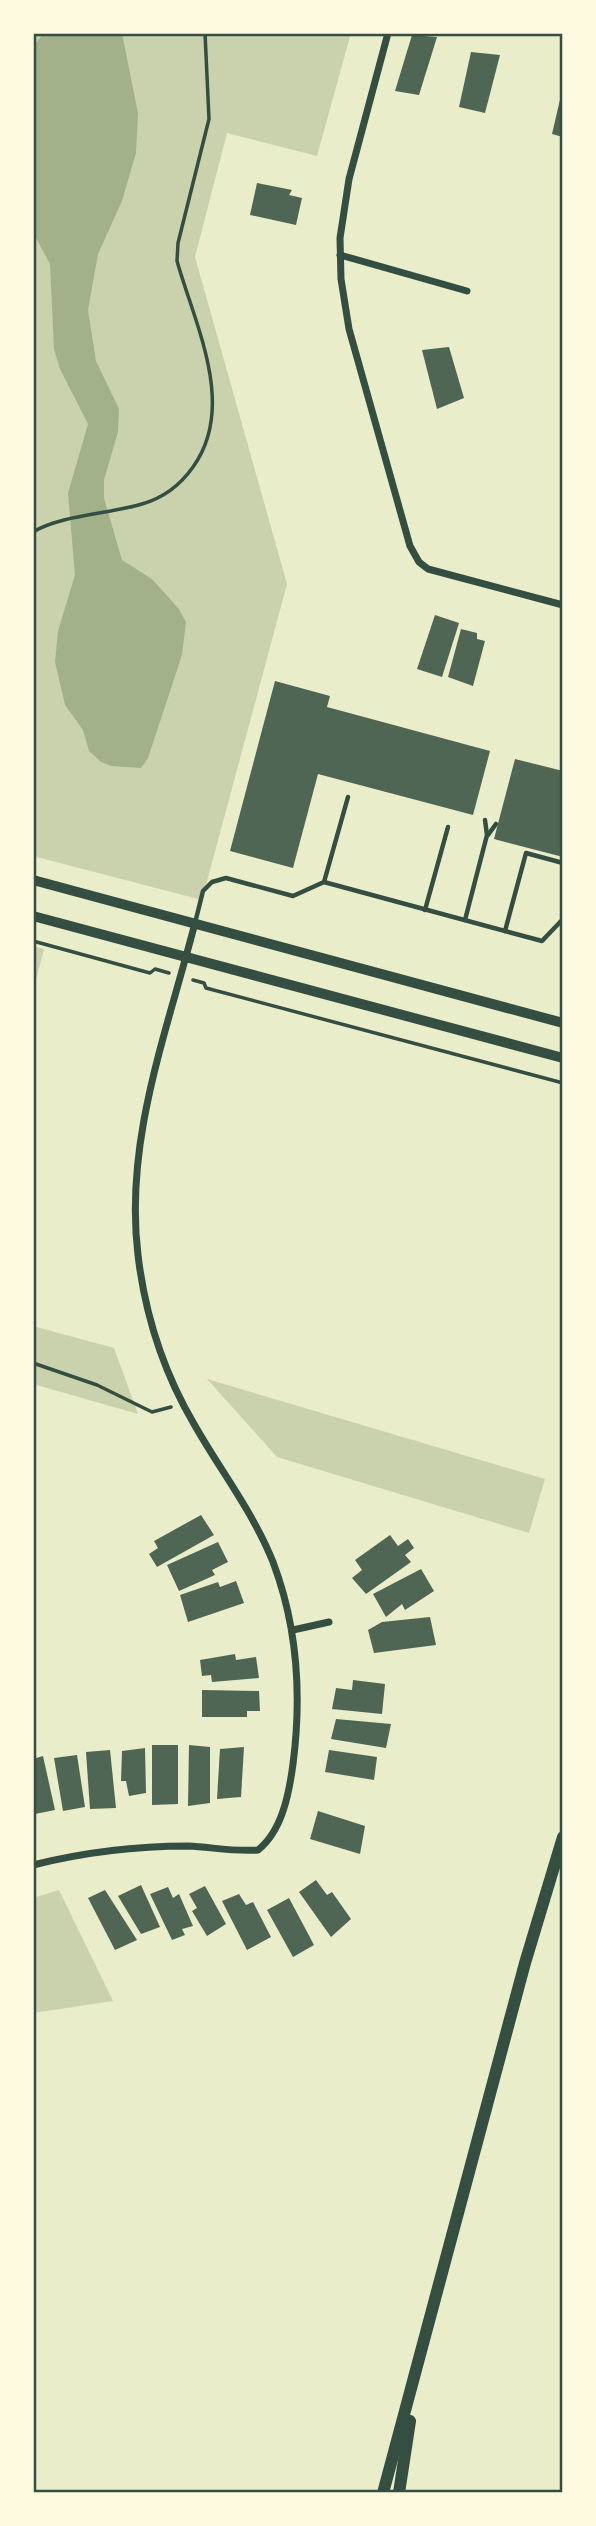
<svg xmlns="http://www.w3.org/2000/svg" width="596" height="2526" font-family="Overpass,sans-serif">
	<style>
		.green { fill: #cad2ad }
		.water { fill: #a3b18a }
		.building { fill: #4f6655 }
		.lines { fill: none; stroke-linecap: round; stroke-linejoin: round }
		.path { stroke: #344e41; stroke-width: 3.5 }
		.service { stroke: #344e41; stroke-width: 4.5 }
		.minor { stroke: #344e41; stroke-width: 7 }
		.tertiary { stroke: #344e41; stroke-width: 10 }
		.secondary { stroke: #344e41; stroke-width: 12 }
		.neatline { fill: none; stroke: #344e41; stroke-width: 2.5 }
	</style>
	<rect width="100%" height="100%" fill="#e9edc9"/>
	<!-- green -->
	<g class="green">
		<polygon points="33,33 351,33 317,156 227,133 195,257 287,584 202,900 33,856"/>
		<polygon points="33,946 44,949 33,992"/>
		<polygon points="33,1326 114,1348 138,1414 33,1384"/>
		<polygon points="207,1379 545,1479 529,1533 277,1457"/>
		<polygon points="59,1890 113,2001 33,2013 33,1898"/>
	</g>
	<!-- water -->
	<polygon class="water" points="44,33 122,33 138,113 136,153 122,201 98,254 88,310 96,361 119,409 118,432 104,480 104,498 122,560 152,579 179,609 186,622 182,655 148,758 141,768 111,766 101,762 89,751 83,730 65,705 55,662 58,631 75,575 68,493 88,424 60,369 54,349 50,264 33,232 33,46"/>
	<!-- building -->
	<g class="building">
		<polygon points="412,35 437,37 419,95 395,91"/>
		<polygon points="471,52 500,55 485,113 459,107"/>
		<polygon points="562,91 563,91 563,137 552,134"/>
		<polygon points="257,183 292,190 289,195 302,198 296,225 250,215"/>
		<polygon points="449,347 464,398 437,409 422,350"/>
		<polygon points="435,615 459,623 442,677 417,669"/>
		<polygon points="461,629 477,633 477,639 485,641 473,686 448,677"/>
		<polygon points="275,681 330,696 327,707 490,751 473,815 318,774 293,868 230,851"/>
		<polygon points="515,759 563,771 563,857 494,839"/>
		<polygon points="201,1515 214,1535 157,1567 149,1554 158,1548 154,1541"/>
		<polygon points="390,1535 398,1546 408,1539 414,1548 405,1555 411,1562 366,1594 352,1578 362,1570 355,1560"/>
		<polygon points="218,1542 228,1562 212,1570 215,1575 179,1591 167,1565"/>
		<polygon points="421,1569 434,1591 405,1610 402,1604 386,1617 373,1594"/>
		<polygon points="236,1581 244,1603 188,1622 180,1595 218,1582 220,1587"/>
		<polygon points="430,1617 436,1645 374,1653 368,1630 382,1622"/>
		<polygon points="235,1654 236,1660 256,1657 259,1678 212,1682 211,1675 202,1676 200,1660"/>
		<polygon points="353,1680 385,1684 382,1714 332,1709 336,1688 352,1690"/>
		<polygon points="202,1690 259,1691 260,1711 247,1711 247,1717 202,1717"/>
		<polygon points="336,1719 391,1724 386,1748 331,1739"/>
		<polygon points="152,1745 178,1745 178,1804 152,1805"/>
		<polygon points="189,1745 210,1747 210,1803 188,1806"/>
		<polygon points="244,1747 241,1797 217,1799 220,1749"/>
		<polygon points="145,1748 146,1793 129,1796 126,1781 121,1781 122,1751"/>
		<polygon points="110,1750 116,1808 90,1809 86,1752"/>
		<polygon points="329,1750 377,1757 374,1780 325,1772"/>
		<polygon points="77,1755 85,1807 63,1811 54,1758"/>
		<polygon points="43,1756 55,1810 35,1814 33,1759"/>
		<polygon points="318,1811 365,1826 360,1854 310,1839"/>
		<polygon points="316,1880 327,1895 332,1892 351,1919 331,1937 299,1892"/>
		<polygon points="141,1885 160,1927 141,1934 118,1896"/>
		<polygon points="205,1886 226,1924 207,1936 192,1911 197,1908 189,1894"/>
		<polygon points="168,1887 173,1898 179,1894 193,1926 182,1929 185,1935 172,1940 150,1894"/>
		<polygon points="105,1890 137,1940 115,1950 88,1898"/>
		<polygon points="239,1894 246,1905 253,1902 271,1937 247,1950 222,1901"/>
		<polygon points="289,1898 314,1945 293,1957 267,1910"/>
	</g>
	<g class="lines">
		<!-- path -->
		<g class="path">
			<path d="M 33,532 C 61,515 110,514 142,504 C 163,498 181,484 193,467 C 237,406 195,325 177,261 L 178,243 L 209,119 L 205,33"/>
			<polyline points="33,941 150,973 155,969 169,973"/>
			<polyline points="193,980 204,983 206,988 563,1083"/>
			<polyline points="33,1363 97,1385 152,1412 171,1407"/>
		</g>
		<!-- service -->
		<g class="service">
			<polyline points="488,835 496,824"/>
			<polyline points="324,882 348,797"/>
			<polyline points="425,910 448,827"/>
			<polyline points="465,920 487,835 485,820"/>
			<polyline points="195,923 203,891 212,882 226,878 293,896 324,882 542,941 563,919"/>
			<polyline points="505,931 526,853 563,863"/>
		</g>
		<!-- minor -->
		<g class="minor">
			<polyline points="388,33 349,179 340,238 341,279 349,329 410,546 419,562 428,569 563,605"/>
			<polyline points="340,255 467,291"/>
			<polyline points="293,1630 329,1622"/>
			<path d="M 33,1865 C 85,1852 135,1846 188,1846 C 211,1847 234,1852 258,1850 C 282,1831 289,1794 293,1764 C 302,1694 298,1628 273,1562 C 253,1512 220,1470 194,1424 C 164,1373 145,1314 138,1255 C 124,1141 167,1032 195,923"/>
		</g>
		<!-- tertiary -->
		<g class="tertiary">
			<polyline points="33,880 563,1023"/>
			<polyline points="33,916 563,1058"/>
		</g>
		<!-- secondary -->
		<g class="secondary">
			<polyline points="383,2493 525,1963 563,1837"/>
			<polyline points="399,2493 410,2421"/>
		</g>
	</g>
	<!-- border -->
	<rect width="596" height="2526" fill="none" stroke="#fefae0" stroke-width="70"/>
	<rect x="35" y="35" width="526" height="2456" class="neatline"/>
</svg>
